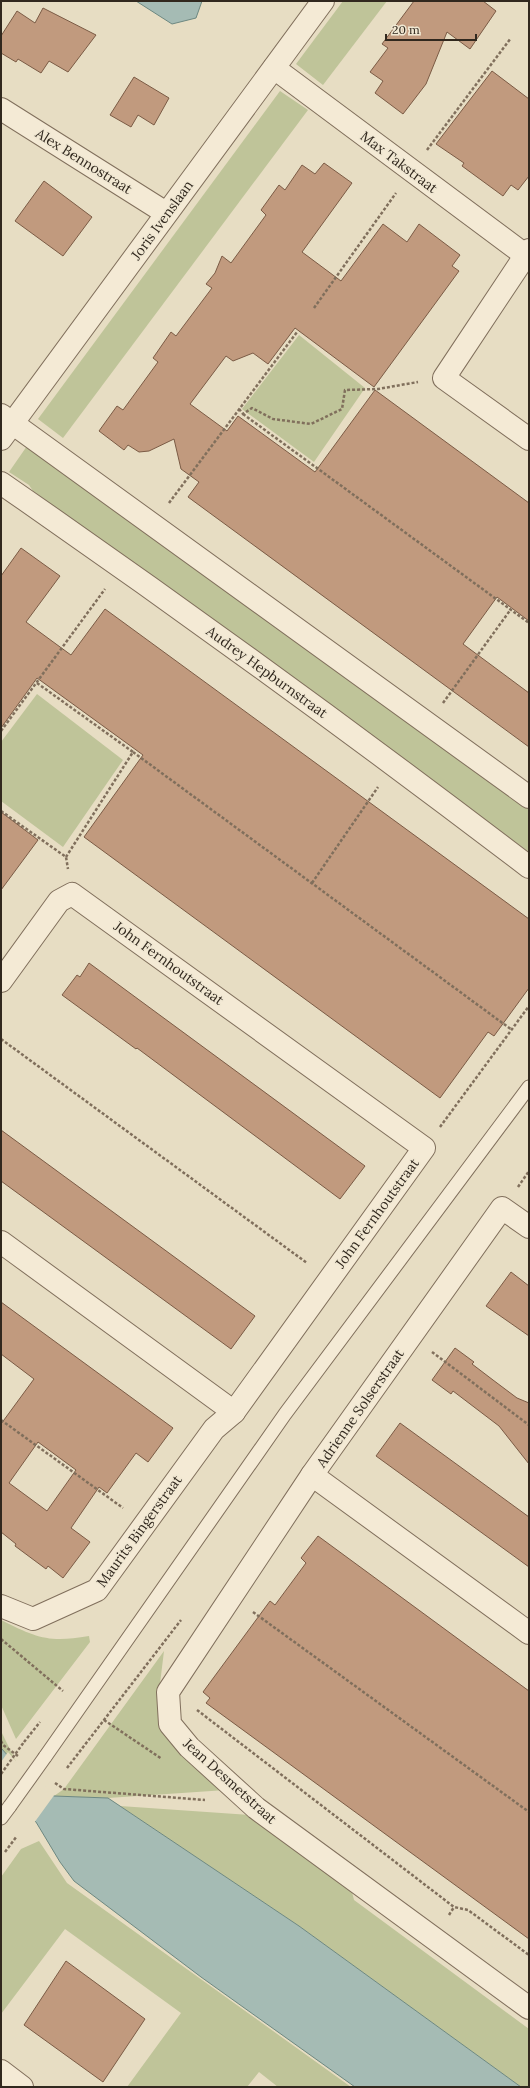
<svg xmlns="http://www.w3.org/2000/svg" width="530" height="2088" font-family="Lora,serif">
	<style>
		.green { fill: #bfc499 }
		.water { fill: #a5bbb4; stroke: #6d8881 }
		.pier { fill: #e7ddc3 }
		.building { fill: #c19a7e; stroke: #7b5b45; fill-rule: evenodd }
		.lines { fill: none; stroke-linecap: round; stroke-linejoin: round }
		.lane-casing { stroke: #806f5c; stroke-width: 15 }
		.street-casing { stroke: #806f5c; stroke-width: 24 }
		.path { stroke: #806f5c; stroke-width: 2.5; stroke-dasharray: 3 2; stroke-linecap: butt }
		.lane { stroke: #f4ead5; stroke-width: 13 }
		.street { stroke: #f4ead5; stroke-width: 22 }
		.lane-bridge-casing { stroke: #806f5c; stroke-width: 15; stroke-linecap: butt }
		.path-bridge { stroke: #806f5c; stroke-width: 2.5; stroke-dasharray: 3 2; stroke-linecap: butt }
		.lane-bridge { stroke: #f4ead5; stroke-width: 13 }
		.labels { text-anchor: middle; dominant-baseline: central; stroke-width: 3; stroke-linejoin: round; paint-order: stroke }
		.street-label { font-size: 14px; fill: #31281e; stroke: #f0e7d2 }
	</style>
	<rect width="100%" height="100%" fill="#e7ddc3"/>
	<!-- green -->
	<g class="green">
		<polygon points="343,1 387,1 323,85 296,64"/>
		<polygon points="280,91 308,110 63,438 38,419"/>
		<polygon points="299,335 365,388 314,462 242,409"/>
		<polygon points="27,446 53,462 529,809 529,852 33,491 29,485 9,472"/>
		<polygon points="37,694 123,760 63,847 1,801 1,742"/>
		<path d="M 1,1620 C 37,1638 49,1643 89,1636 L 90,1642 L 16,1739 L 1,1705 Z"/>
		<polygon points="164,1651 157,1708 168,1733 226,1790 108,1798 54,1796 64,1789"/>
		<polygon points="1,1731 19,1768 1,1748"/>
		<polygon points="120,1806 250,1815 352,1892 354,1900 529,2029 529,2087 521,2087 299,1926"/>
		<polygon points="39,1841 67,1883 351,2087 278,2087 259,2072 247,2087 127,2087 181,2013 65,1929 1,2014 1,1877 21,1849"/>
	</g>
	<!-- water -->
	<g class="water">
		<polygon points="136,1 202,1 196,18 172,24"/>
		<polygon points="1,1748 19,1768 54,1796 108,1798 299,1926 521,2087 355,2087 201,1977 74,1881 60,1862 36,1822 1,1793"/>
	</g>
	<!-- pier -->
	<polygon class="pier" points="8,1752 21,1767 55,1794 34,1823 1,1795 1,1762"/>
	<!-- building -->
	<g class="building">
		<polygon points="414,1 483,1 496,11 470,49 447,32 426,84 403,114 375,93 383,81 370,72 388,48 382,44"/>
		<polygon points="43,8 96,35 68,72 49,61 41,73 18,59 16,62 1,53 1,36 17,11 35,23"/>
		<polygon points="492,71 529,99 529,176 518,190 511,185 503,196 462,166 464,163 436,144"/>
		<polygon points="134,77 169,98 154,125 138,115 131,127 110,115"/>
		<polygon points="324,163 352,183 302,252 341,281 383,224 407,242 419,224 460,255 452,266 459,271 374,387 295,328 268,364 253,353 233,361 226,356 190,404 227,431 238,416 315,472 375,390 529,503 529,621 497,597 463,644 529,693 529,747 188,497 199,482 181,469 174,439 149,451 139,452 128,445 124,450 99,431 117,406 123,410 158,362 153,358 171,332 176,336 212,288 206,284 215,273 222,256 231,263 266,215 261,210 279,185 285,190 302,165 315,174"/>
		<polygon points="44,181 92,217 63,256 15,221"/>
		<polygon points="21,548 60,576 26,622 71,655 105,609 529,919 529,988 494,1036 488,1032 440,1098 84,837 143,755 37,678 1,728 1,576"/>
		<polygon points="1,812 38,840 1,890"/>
		<polygon points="89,963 365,1166 340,1199 137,1048 136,1049 62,995 77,975 80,977"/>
		<polygon points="1,1130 255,1316 231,1349 1,1181"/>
		<polygon points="511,1272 529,1286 529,1336 486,1306"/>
		<path d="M 1,1302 L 173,1428 L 148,1462 L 136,1453 L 107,1493 L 99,1487 L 71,1528 L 90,1542 L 63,1578 L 48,1566 L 46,1569 L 15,1546 L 16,1544 L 1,1532 L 1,1424 L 34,1379 L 1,1354 ZM 38,1442 L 76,1470 L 47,1511 L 9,1483 Z"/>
		<polygon points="455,1348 474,1362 472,1364 493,1380 517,1398 529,1403 529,1464 499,1426 453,1391 451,1394 432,1380"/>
		<polygon points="400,1423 529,1517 529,1567 376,1456"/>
		<polygon points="318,1536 529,1691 529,1939 206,1703 210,1698 203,1692 270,1601 275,1605 306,1563 301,1558"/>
		<polygon points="66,1961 145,2019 103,2082 24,2025"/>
	</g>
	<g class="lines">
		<!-- lane casing -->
		<g class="lane-casing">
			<g id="lane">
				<polyline points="45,1757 285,1414 529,1087"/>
				<polyline points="1,1818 10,1806"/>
			</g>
		</g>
		<!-- street casing -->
		<g class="street-casing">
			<g id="street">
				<polyline points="274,68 525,255"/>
				<polyline points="1,109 166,213"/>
				<polyline points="529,250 444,378 529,439"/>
				<polyline points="1,415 529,797"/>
				<polyline points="1,439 323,1"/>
				<path d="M 1,483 C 180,607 356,735 529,867"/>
				<polyline points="1,981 59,901 72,894 424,1148 234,1412 1,1242"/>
				<polyline points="529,1227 502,1208 312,1475 529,1633"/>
				<polyline points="312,1475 168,1692 170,1724 189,1747 256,1808 529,2008"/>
				<polyline points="1,1606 33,1619 97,1590 214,1429 234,1412"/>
				<polyline points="1,2071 22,2087"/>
			</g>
		</g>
		<!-- path -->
		<g class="path">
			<polyline points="427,150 511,38"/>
			<polyline points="314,308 396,193"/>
			<polyline points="239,409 243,414 252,408 273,419 311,424 342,409 345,390 378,389 418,382"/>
			<polyline points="243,414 529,623"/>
			<polyline points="169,503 297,332"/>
			<polyline points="37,683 133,752 66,857"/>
			<polyline points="443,703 511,609"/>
			<polyline points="1,731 105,589"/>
			<polyline points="133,752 512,1030"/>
			<polyline points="1,811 66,857 68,869"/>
			<polyline points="312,883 378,787"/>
			<polyline points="1,1039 307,1263"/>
			<polyline points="440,1127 529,1006"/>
			<polyline points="518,1187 529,1171"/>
			<polyline points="432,1352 529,1425"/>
			<polyline points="1,1420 123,1508"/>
			<polyline points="253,1612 529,1812"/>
			<polyline points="1,1639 63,1691"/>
			<polyline points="197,1710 454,1907 468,1910 529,1955"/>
			<polyline points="104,1720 162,1759"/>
			<polyline points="1,1741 3,1745 18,1756"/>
			<polyline points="24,1742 40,1722"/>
			<polyline points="67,1768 181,1620"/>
			<polyline points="55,1783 64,1789 205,1800"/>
			<polyline points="5,1852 17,1836"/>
			<polyline points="449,1915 454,1907"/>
		</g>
		<!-- lane -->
		<use href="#lane" class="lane"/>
		<!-- street -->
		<use href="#street" class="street"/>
		<!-- lane-bridge casing -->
		<g class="lane-bridge-casing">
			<polyline id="lane-bridge" points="10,1806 45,1757"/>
		</g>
		<!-- path-bridge -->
		<polyline class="path-bridge" points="1,1774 24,1742"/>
		<!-- lane-bridge -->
		<use href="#lane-bridge" class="lane-bridge"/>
	</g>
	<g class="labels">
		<!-- street labels -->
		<g class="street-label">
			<text transform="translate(84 161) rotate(32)">Alex Bennostraat</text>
			<text transform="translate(399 162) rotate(37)">Max Takstraat</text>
			<text transform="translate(162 220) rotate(-54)">Joris Ivenslaan</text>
			<text transform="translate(267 672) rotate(36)">Audrey Hepburnstraat</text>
			<text transform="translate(169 963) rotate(36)">John Fernhoutstraat</text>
			<text transform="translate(377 1213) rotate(-54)">John Fernhoutstraat</text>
			<text transform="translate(360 1408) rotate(-55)">Adrienne Solserstraat</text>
			<text transform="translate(139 1531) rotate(-54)">Maurits Bingerstraat</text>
			<text transform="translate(230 1781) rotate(42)">Jean Desmetstraat</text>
		</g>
	</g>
	<!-- border -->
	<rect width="530" height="2088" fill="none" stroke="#31281e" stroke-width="4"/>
	<!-- scale -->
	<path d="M386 34v6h90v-6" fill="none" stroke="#31281e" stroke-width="2"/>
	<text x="392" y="34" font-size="12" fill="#31281e" stroke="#f0e7d2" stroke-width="3" paint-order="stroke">20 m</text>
</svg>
